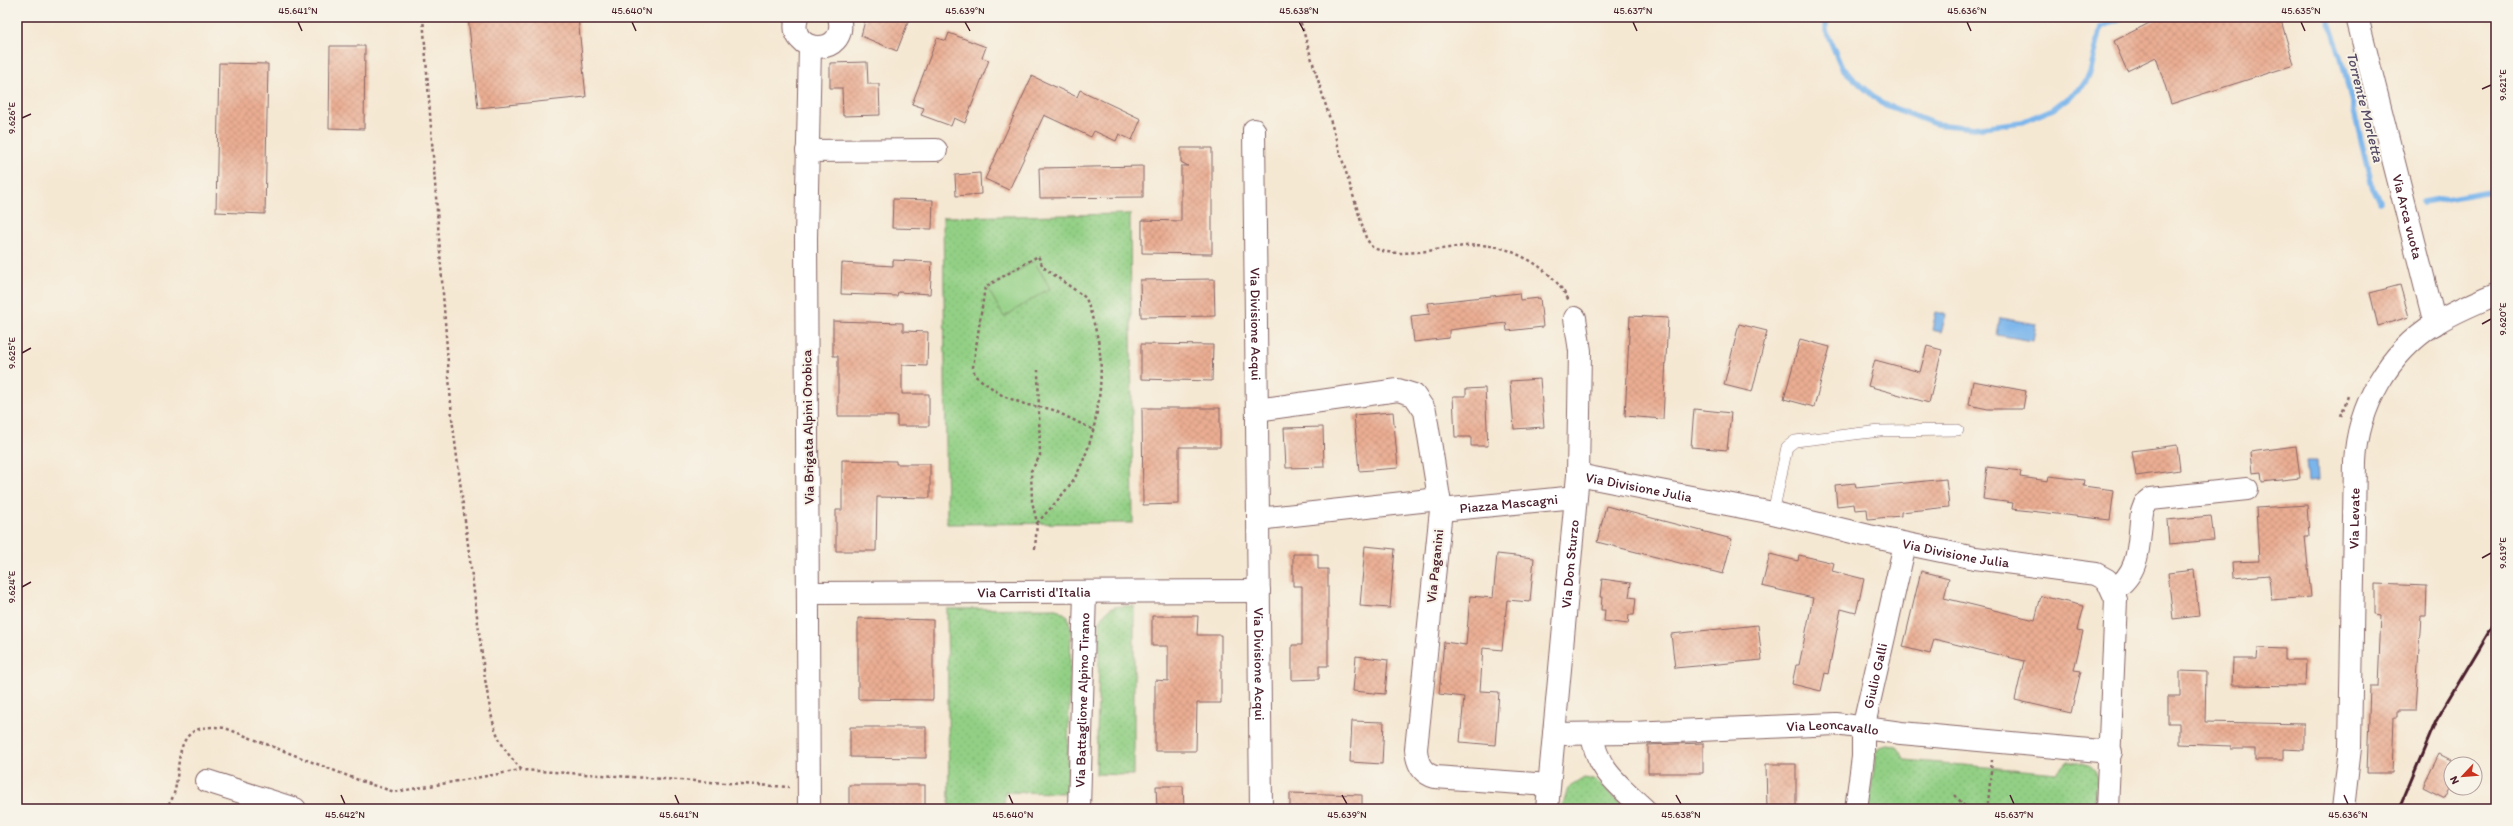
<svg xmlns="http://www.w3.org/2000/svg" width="2513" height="826" font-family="Itim,sans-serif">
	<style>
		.park { fill: url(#park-dots); stroke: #6e7858 }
		.pitch { fill: #93d085; stroke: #6e7858 }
		.water { fill: #7ab5eb; stroke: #626a8b }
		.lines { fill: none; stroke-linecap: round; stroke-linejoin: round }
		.stream { stroke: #7ab5eb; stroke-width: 5.5 }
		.building { fill: url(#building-cross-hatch) }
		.service-casing { stroke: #866566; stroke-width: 12 }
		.minor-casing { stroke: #866566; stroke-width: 24 }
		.tertiary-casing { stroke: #866566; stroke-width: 24 }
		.path { stroke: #866566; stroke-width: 2.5; stroke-dasharray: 3 3; stroke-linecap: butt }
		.service { stroke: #fff; stroke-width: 11 }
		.minor { stroke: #fff; stroke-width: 22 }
		.tertiary { stroke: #fff; stroke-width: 22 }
		.rail { stroke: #4a1f2b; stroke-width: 3 }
		.ticks { fill: none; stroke: #4a1f2b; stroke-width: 1.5 }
		.labels { text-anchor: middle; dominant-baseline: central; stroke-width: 4; stroke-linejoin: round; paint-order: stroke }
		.street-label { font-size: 14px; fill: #4a1f2b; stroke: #f7f3e8 }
		.water-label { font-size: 15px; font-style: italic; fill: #584c65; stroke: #f7f3e8 }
		.neatline { fill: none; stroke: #4a1f2b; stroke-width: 1.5 }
		.ticks-label { font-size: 10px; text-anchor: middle; fill: #4a1f2b }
	</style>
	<defs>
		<pattern id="park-dots" width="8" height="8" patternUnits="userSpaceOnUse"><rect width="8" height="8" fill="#93d085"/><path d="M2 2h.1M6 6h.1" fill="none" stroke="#80b273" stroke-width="1.8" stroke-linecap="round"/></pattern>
		<pattern id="building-cross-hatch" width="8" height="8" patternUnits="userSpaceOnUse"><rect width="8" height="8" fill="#eaad93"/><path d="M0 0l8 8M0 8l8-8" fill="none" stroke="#ca947f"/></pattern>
	</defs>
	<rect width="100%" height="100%" fill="#f7f3e8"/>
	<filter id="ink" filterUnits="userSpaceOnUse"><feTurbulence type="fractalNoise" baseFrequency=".025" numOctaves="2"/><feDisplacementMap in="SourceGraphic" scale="8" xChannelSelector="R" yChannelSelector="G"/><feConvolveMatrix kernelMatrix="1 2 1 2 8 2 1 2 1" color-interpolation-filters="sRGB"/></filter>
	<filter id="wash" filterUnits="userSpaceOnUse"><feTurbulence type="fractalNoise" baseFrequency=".012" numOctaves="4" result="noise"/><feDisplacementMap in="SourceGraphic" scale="16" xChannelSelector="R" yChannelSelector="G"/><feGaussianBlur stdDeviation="0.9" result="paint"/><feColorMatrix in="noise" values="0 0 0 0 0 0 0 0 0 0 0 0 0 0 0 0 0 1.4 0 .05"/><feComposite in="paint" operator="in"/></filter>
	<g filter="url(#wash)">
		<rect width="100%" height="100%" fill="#f5e8d3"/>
		<!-- park -->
		<g class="park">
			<polygon points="1130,214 1133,523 947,524 943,217"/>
			<path d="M 1134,606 L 1134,775 L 1096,774 L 1100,623 C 1106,605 1117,606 1134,606 Z"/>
			<polygon points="1056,608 1068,616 1071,630 1067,793 1005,792 1004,809 949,809 947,609"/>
			<path d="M 1887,745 L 1897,746 L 1905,760 L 2057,773 L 2068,761 C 2106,763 2097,778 2094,809 L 1868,809 L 1876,755 L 1880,747 Z"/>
			<polygon points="1584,778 1596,780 1626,809 1562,809 1568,788"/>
		</g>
		<!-- pitch -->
		<polygon class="pitch" points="1034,261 1050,288 1004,317 988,289"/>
		<!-- water -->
		<g class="water">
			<polygon points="1936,312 1946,315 1941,332 1932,330"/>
			<polygon points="2000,318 2036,324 2033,341 1997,335"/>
			<polygon points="2306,461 2317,461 2318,481 2308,482"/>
		</g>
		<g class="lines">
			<!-- stream -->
			<g class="stream">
				<polyline points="1826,17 1826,31 1842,68 1881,103 1935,124 1974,128 2022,122 2053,109 2082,87 2090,74 2101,27 2123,17"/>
				<polyline points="2327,17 2341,57 2373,190 2379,202"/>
				<polyline points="2423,203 2496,190"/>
			</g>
		</g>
		<g id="blocks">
			<!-- building -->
			<g class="building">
				<polygon points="468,17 578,17 586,97 478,108"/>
				<polygon points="866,17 910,17 897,51 861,36"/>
				<polygon points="2161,17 2280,17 2294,65 2171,104 2156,57 2127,71 2114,41"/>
				<polygon points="949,33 986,47 982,58 989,60 965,123 954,118 951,126 921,115 924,108 912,104 937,38 946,41"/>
				<polygon points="330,46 365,46 364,129 329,128"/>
				<polygon points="867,62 868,84 879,84 880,115 843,116 842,88 830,88 830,63"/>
				<polygon points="219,63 268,64 265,214 216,212"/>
				<polygon points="1032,76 1077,97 1080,90 1141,119 1132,140 1119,134 1116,141 1094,131 1091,137 1044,115 1009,190 985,179"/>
				<polygon points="1181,148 1212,148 1212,254 1142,253 1142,220 1181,221 1181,166 1188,166 1181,162"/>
				<polygon points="1143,166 1143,197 1040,198 1039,168"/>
				<polygon points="980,173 981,194 956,196 955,175"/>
				<polygon points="893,199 933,200 932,229 892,228"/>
				<polygon points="893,260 932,262 930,294 898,292 897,296 841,294 842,263 893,266"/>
				<polygon points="1214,279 1215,316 1141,317 1140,280"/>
				<polygon points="2400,285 2409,317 2378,326 2370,293"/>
				<polygon points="1519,293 1520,300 1540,298 1543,327 1507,331 1506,323 1449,330 1449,338 1414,342 1411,316 1430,314 1428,303"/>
				<polygon points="1630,316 1668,318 1663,419 1625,416"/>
				<polygon points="833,321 903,323 903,331 928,332 927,366 902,365 902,394 929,394 929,426 897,426 897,416 838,416 838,356 833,356"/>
				<polygon points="1739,324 1767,331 1752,392 1724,385"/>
				<polygon points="1800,339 1830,347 1814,407 1784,399"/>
				<polygon points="1141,344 1213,345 1212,381 1141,379"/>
				<polygon points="1927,346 1942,350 1929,403 1868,386 1875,360 1920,372"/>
				<polygon points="1540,379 1544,427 1514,429 1510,381"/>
				<polygon points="1973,381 2026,391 2023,409 1988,409 1969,405"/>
				<polygon points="1485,388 1488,446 1471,446 1471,437 1455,437 1453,396 1466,396 1466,389"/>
				<polygon points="1142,408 1220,408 1220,447 1179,447 1179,504 1143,505"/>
				<polygon points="1694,409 1731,413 1727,450 1691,447"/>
				<polygon points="1393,412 1398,468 1359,471 1354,415"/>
				<polygon points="1323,427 1324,467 1286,468 1284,428"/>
				<polygon points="2177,445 2180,470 2136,476 2132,451"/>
				<polygon points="2296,446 2300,478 2262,482 2261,472 2252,473 2250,452"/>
				<polygon points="842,460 896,461 896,464 930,464 930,498 877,497 876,551 836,551 836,510 842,510"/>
				<polygon points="1987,467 2021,471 2020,477 2048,481 2049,476 2084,480 2083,486 2114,490 2110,520 2012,509 2013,503 1983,499"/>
				<polygon points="1946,479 1949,507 1901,512 1901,516 1868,519 1867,509 1855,510 1854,504 1837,506 1835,485 1855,483 1856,488"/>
				<polygon points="2307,505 2309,536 2305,536 2311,597 2271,600 2269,575 2233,578 2232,562 2259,561 2256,508"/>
				<polygon points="1606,506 1732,539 1723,574 1597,542"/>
				<polygon points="2211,516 2214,540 2169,544 2167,520"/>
				<polygon points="1365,546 1395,549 1390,608 1360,606"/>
				<polygon points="1293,554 1318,554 1318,569 1328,569 1328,666 1319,666 1319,679 1292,680 1292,645 1302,645 1302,586 1293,586"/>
				<polygon points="1497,554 1534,558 1530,602 1507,600 1502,650 1483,648 1480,691 1499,692 1495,745 1460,742 1464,697 1439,694 1444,642 1466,645 1470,596 1493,598"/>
				<polygon points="1770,554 1798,561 1799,555 1834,563 1832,571 1864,579 1856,613 1841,609 1828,674 1825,673 1821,691 1792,684 1796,665 1799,665 1813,598 1762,586"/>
				<polygon points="2194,570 2199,616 2173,619 2168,573"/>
				<polygon points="1921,571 1949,578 1944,598 2035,620 2041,596 2084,606 2078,630 2083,631 2074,670 2081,671 2071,713 2015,700 2024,661 1934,639 1930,654 1903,647"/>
				<polygon points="1602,579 1631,583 1629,597 1636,598 1634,615 1629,615 1628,624 1604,621 1605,610 1601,610 1602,597 1600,597"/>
				<polygon points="2375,584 2427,586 2426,616 2421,616 2415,711 2397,711 2397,717 2394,717 2392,773 2367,773 2370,687 2378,687 2381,615 2375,614"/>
				<polygon points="1152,616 1198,616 1197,635 1221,635 1221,703 1197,703 1196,751 1155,751 1155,680 1168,681 1168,646 1152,646"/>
				<polygon points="858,618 933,620 933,700 858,699"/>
				<polygon points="1758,625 1762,660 1675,668 1671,634"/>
				<polygon points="2258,648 2285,649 2285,660 2306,660 2305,686 2232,685 2233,659 2257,659"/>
				<polygon points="1356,656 1388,660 1385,694 1353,691"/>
				<polygon points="2180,671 2206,672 2205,722 2304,724 2304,750 2283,749 2283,760 2255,760 2255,749 2231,749 2231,746 2179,744 2179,723 2168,723 2168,696 2180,696"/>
				<polygon points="1352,721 1384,722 1382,764 1350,762"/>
				<polygon points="850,727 926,727 926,758 850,757"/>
				<polygon points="1703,743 1703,773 1648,773 1648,745"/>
				<polygon points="2439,754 2451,760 2451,786 2445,798 2423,787"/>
				<polygon points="1766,764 1796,764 1796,809 1767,809"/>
				<rect x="849" y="785" width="76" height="24"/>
				<polygon points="1156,786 1183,786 1184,809 1157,809"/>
				<polygon points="1290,793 1362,795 1362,809 1290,809"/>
			</g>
		</g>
	</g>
	<g filter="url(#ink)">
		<use href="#blocks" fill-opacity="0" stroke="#866566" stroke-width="1"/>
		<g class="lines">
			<!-- service casing -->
			<g class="service-casing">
				<polyline id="service" points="1773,513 1787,447 1795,441 1880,431 1958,430"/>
			</g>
			<!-- minor casing -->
			<g class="minor-casing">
				<g id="minor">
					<path d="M 797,17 C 785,55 850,59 839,17"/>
					<path id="s1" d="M 2357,17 L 2435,324"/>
					<path id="s2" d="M 1254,130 L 1261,809"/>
					<polyline points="807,151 936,150"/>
					<path d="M 1257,410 L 1398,390 L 1414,395 L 1425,411 L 1441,510 L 1416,749 C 1417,763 1421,773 1435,777 L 1549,785"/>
					<path id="s3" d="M 1578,475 L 1773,513 L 1869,536 L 1975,558 L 2096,574 L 2107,580 L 2116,600 L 2107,809"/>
					<path id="s4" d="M 1441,510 L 1576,497"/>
					<polyline points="1258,519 1439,499"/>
					<path d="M 2113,590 C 2142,572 2138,542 2142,512 L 2145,504 L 2151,499 L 2247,489"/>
					<path id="s5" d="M 810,593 L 1259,591"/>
					<path id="s6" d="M 1554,734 L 1631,733 L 1836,724 L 1901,733 L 2111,752"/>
					<path d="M 1592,734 C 1596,769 1619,785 1644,809"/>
					<polyline points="207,781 295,809"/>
					<polyline points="809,809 806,238 810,46"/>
					<path id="s7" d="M 1079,809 L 1085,592"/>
					<path id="s8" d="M 1547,809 L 1578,475 L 1580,351 L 1575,318"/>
					<path id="s9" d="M 1856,809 L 1863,757 L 1863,729 L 1905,544"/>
				</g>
			</g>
			<!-- tertiary casing -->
			<g class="tertiary-casing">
				<g id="tertiary">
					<path id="s10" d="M 2343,809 L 2350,748 L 2355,462 C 2358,406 2388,353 2436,323 C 2455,311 2476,303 2496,294"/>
				</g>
			</g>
			<!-- path -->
			<g class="path">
				<path d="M 423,17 L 452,418 L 485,679 C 492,719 492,739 522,770 L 789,787"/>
				<path d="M 1299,17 L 1366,238 L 1372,247 C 1401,263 1457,241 1492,246 C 1506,248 1517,254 1529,260 C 1546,270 1560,283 1569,301"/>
				<polyline points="2341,416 2348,396"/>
				<path d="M 1037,523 C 1050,509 1063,495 1074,479 C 1095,444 1105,385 1099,345 C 1096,329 1091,313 1086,298 L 1043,267 L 1038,256 L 985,287 L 973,367 L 975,376 L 1003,396 L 1027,405 L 1051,409 L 1094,430"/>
				<polyline points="1035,549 1037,523 1032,501 1031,471 1040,456 1038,370"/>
				<polyline points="1955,795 1966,808"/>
				<polyline points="1988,804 1992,760"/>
				<path d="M 164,809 C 192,788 157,718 225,728 L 366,783 L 395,792 L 521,770"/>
				<polyline points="1997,809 2002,809"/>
			</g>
			<!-- service -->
			<use href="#service" class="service"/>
			<!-- minor -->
			<use href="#minor" class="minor"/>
			<!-- tertiary -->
			<use href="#tertiary" class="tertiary"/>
			<!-- rail -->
			<polyline class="rail" points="2399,809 2436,721 2496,620"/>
		</g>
	</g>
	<!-- ticks -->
	<path class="ticks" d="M 298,22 L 302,31M 632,22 L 636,31M 965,22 L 970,31M 1299,22 L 1304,31M 1633,22 L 1637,31M 1967,22 L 1971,31M 2301,22 L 2305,31M 2482,89 L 2491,85M 22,118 L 31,114M 2482,324 L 2491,319M 22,353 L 31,348M 2482,558 L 2491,553M 22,587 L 31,582M 341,795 L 345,804M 675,795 L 679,804M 1009,795 L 1013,804M 1342,795 L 1347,804M 1676,795 L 1681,804M 2010,795 L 2014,804M 2344,795 L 2348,804"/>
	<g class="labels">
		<!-- street labels -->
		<g class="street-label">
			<text stroke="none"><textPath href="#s1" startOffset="206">Via Arca vuota</textPath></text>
			<text stroke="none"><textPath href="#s2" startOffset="194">Via Divisione Acqui</textPath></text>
			<text transform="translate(808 427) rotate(-91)">Via Brigata Alpini Orobica</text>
			<text stroke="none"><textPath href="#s3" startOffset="62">Via Divisione Julia</textPath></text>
			<text stroke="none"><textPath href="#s4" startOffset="68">Piazza Mascagni</textPath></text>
			<text stroke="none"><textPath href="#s10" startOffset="291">Via Levate</textPath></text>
			<text stroke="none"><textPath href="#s3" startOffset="386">Via Divisione Julia</textPath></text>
			<text stroke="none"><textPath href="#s8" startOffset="246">Via Don Sturzo</textPath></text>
			<text transform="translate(1435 566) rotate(-84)">Via Paganini</text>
			<text stroke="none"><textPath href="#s5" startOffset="224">Via Carristi d'Italia</textPath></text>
			<text stroke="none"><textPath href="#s2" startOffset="534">Via Divisione Acqui</textPath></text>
			<text stroke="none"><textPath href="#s9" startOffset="135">Giulio Galli</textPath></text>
			<text stroke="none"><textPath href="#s7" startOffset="109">Via Battaglione Alpino Tirano</textPath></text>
			<text stroke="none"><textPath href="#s6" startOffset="279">Via Leoncavallo</textPath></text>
		</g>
		<!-- water labels -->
		<g class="water-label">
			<text transform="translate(2365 107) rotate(76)">Torrente Morletta</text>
		</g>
	</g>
	<!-- margin -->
	<rect width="2513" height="826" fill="none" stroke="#f7f3e8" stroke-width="44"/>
	<!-- north arrow -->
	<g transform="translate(2463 776) rotate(244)"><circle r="19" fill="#f7f3e8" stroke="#b29e9c"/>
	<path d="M0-3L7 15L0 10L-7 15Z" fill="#c8321e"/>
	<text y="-6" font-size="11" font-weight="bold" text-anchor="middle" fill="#4a1f2b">N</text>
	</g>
	<rect x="22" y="22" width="2469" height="782" class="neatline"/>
	<g class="ticks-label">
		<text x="298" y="14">45.641°N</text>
		<text x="632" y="14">45.640°N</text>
		<text x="965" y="14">45.639°N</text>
		<text x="1299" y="14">45.638°N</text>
		<text x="1633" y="14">45.637°N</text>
		<text x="1967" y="14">45.636°N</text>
		<text x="2301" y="14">45.635°N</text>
		<text transform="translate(2502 85) rotate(-90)" y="4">9.621°E</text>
		<text transform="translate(11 118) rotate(-90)" y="4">9.626°E</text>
		<text transform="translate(2502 319) rotate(-90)" y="4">9.620°E</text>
		<text transform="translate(11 353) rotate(-90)" y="4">9.625°E</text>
		<text transform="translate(2502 553) rotate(-90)" y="4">9.619°E</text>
		<text transform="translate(11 587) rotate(-90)" y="4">9.624°E</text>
		<text x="345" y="818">45.642°N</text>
		<text x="679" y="818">45.641°N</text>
		<text x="1013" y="818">45.640°N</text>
		<text x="1347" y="818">45.639°N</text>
		<text x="1681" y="818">45.638°N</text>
		<text x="2014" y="818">45.637°N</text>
		<text x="2348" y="818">45.636°N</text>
	</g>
</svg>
